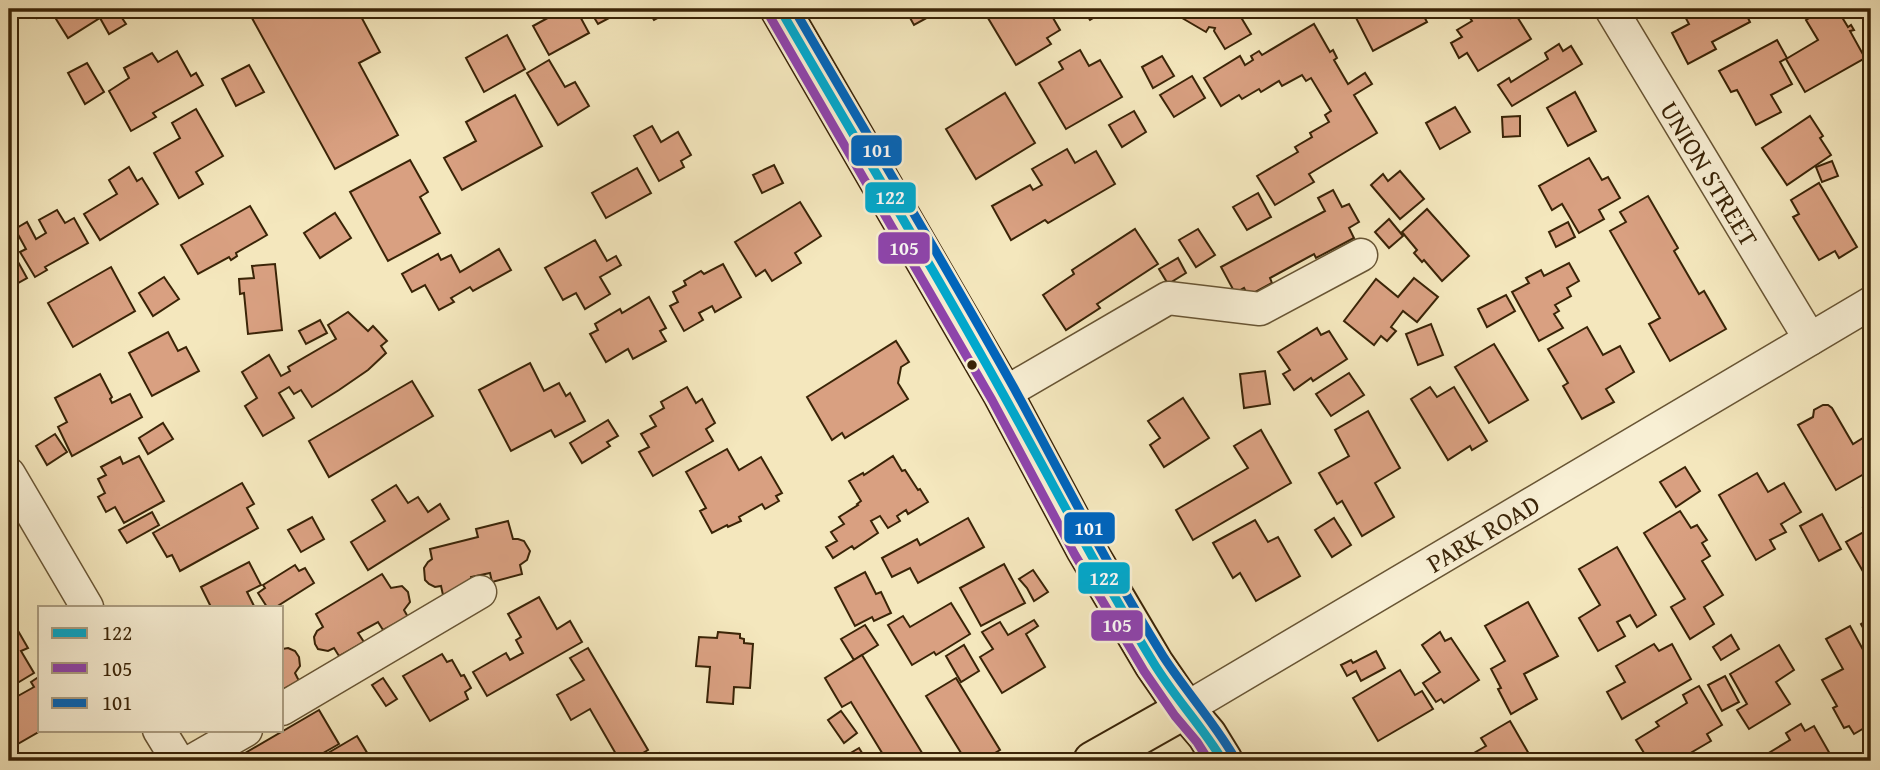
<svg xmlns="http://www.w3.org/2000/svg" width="1880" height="770" font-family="'Gentium Book Plus',serif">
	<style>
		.building { fill: #d9a081; stroke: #3a2407; stroke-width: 2 }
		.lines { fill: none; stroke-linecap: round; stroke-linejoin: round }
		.minor-casing { stroke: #685534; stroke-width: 35 }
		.major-casing { stroke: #3a2407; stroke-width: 42 }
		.minor { stroke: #f8efd4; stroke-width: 32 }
		.major { stroke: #f4e7bd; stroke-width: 38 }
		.bus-1-casing { stroke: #f8efd4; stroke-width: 14 }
		.bus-2-casing { stroke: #f8efd4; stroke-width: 14 }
		.bus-3-casing { stroke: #f8efd4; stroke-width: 14 }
		.bus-1 { stroke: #00a9ce; stroke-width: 9 }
		.bus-2 { stroke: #8e44ad; stroke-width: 9 }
		.bus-3 { stroke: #0065bd; stroke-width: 9 }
		.bus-dot { fill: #3a2407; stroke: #f8efd4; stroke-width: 2.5 }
		.labels { text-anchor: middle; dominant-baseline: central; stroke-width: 5; stroke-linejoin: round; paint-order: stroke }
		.street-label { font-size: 26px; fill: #3a2407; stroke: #f8efd4 }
		.line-badge { stroke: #f8efd4; stroke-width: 2.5 }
		.badge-label { font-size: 19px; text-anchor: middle; font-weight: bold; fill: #fff }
	</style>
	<rect width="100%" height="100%" fill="#f4e7bd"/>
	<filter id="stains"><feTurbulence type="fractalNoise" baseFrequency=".00286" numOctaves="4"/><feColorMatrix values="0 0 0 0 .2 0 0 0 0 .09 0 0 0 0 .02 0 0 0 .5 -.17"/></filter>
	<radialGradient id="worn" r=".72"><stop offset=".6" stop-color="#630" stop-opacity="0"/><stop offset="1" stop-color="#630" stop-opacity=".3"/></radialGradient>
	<!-- building -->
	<g class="building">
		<polygon points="32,9 51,9 37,18"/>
		<polygon points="54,9 116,9 126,24 109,34 100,18 68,38 51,11"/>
		<polygon points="247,9 357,9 380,52 359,63 398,135 335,169"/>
		<polygon points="564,9 576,9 589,33 549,55 533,26"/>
		<polygon points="589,9 626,9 598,24"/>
		<polygon points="647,9 674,9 654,20"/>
		<polygon points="905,9 943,9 914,25"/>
		<polygon points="1004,9 1052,9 1049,11 1060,30 1047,38 1051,44 1016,65 988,18"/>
		<polygon points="1083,9 1108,9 1090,20"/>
		<polygon points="1187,9 1236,9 1251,34 1225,49 1214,31 1215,28 1209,27 1206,32 1182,18"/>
		<polygon points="1354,9 1420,9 1427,22 1373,51 1352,10"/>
		<polygon points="1484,9 1487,14 1496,9 1506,9 1511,18 1516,15 1531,39 1478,71 1467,53 1459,58 1451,43 1462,37 1457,30 1472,21 1470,18"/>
		<polygon points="1681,9 1757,9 1759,12 1748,18 1750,22 1712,42 1716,49 1688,64 1672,33 1689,24"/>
		<polygon points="1820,9 1837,9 1848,27 1851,25 1854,30 1850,31 1865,58 1805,92 1786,59 1818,40 1806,20 1821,11"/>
		<polygon points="1314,24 1330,52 1333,50 1337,58 1334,60 1348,84 1365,73 1372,84 1354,95 1377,133 1309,174 1314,182 1275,205 1257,176 1298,152 1295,147 1312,137 1310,133 1329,122 1325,115 1331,111 1311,78 1306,81 1302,75 1282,86 1279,81 1261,92 1259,89 1242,99 1239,95 1221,106 1204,78 1240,56 1245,65 1253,60 1251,56 1259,51 1262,55"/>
		<polygon points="507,35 525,69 484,92 466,58"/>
		<polygon points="1777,40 1787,58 1780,62 1792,84 1771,95 1781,112 1756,125 1737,90 1731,92 1719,71"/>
		<polygon points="1559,44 1563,51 1571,46 1582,64 1512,106 1498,85 1509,78 1511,82 1548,59 1545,53"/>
		<polygon points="1080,50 1089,66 1100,60 1122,97 1066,129 1039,83 1063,69 1059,62"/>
		<polygon points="177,51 191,76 196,73 203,85 153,113 156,117 131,131 109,91 129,78 124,68 152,53 158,62"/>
		<polygon points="1162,56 1174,76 1153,88 1142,67"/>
		<polygon points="549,60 565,87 575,82 589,106 558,125 527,73"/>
		<polygon points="87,63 104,92 85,104 68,73"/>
		<polygon points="249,65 264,92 236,106 222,79"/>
		<polygon points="1192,76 1205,98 1174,117 1160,95"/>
		<polygon points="1575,92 1596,131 1568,146 1547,108"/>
		<polygon points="1005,93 1035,143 976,179 946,129"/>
		<polygon points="515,95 542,146 462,190 444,158 476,141 466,122"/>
		<polygon points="1455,107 1470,132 1440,149 1426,123"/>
		<polygon points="196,109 223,156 196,172 203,184 179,198 154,153 180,138 172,123"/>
		<polygon points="1134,111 1146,132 1122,147 1109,125"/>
		<polygon points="1520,116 1520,136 1503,137 1502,117"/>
		<polygon points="1810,116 1823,136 1820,138 1831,155 1787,185 1762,148"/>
		<polygon points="652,126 661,142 678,132 691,155 681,161 684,167 659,181 634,136"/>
		<polygon points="1067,149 1075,163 1096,151 1115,184 1048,223 1045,220 1011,240 992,206 1030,185 1033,190 1042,185 1032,169"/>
		<polygon points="1589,158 1602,180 1608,177 1620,198 1599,210 1604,219 1579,233 1562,204 1552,210 1539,186"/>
		<polygon points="410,160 428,192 420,197 440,233 388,261 350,192"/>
		<polygon points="1832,161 1838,176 1822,182 1816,167"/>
		<polygon points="774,165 783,183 762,193 753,175"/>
		<polygon points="129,167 137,181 142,178 158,204 100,240 84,214 117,194 109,180"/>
		<polygon points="637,168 651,193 606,218 592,193"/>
		<polygon points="1400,171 1424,199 1400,219 1371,185 1383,174 1388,181"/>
		<polygon points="1819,183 1857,247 1839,258 1835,251 1819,260 1793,217 1799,214 1791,200"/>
		<polygon points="1333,190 1342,207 1349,204 1359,222 1349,228 1354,238 1316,258 1314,254 1270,278 1272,283 1248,296 1244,288 1235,293 1221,267 1325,211 1318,198"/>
		<polygon points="1258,193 1271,217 1247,230 1233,207"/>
		<polygon points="1648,196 1678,248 1674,251 1699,294 1704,291 1726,329 1670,361 1649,324 1660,318 1610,231 1626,222 1620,212"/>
		<polygon points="800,202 821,236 795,253 801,263 772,281 765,270 756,276 735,242"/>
		<polygon points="250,206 267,235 236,253 237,256 231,260 229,257 198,274 181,245"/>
		<polygon points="1427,209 1469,256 1442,281 1424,260 1422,262 1414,253 1417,250 1402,232"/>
		<polygon points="57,210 65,223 74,218 88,243 45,267 47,270 35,277 20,252 26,249 15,229 27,222 36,239 46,233 39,220"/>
		<polygon points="335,213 351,238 320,258 304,233"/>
		<polygon points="1389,219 1403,236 1389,248 1375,232"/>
		<polygon points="1568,222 1575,237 1556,247 1549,232"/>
		<polygon points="1135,229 1158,264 1097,304 1100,308 1066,330 1043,295 1074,274 1072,270"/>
		<polygon points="1198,229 1215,255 1196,267 1179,240"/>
		<polygon points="595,240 607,261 616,256 621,265 600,277 610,294 585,309 576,293 563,300 545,268"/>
		<polygon points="499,249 511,270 473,291 470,287 451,298 454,302 439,310 425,285 412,292 402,274 438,254 441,260 451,255 460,272"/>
		<polygon points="12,251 27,278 9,288 9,253"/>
		<polygon points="1178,258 1186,273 1168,284 1159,269"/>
		<polygon points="1569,263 1579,281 1567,288 1571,296 1555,305 1559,311 1554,314 1563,328 1539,341 1512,292 1529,283 1526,278 1541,270 1544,276"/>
		<polygon points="275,264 282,330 248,334 244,293 240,294 239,279 254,278 252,266"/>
		<polygon points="723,264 741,297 715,312 712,306 699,313 703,320 684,331 670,306 678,302 673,292 686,285 684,281 701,271 704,274"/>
		<polygon points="111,267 135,311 73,347 48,303"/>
		<polygon points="164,277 179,299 153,316 139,293"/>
		<polygon points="1414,278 1438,297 1417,322 1403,311 1391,327 1396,331 1387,341 1381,336 1374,345 1344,321 1376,279 1398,297"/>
		<polygon points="1506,295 1515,311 1487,327 1478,309"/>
		<polygon points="649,297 666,328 660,331 666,341 633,359 628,349 606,362 590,334 598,330 595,324 620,309 622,313"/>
		<polygon points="348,312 368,331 373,326 387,341 381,346 386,353 368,370 339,390 312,407 301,390 294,394 289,387 279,393 294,418 263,436 245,406 257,398 242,372 269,355 281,376 290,371 288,367 336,339 328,325"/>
		<polygon points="320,320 327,333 306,344 299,331"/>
		<polygon points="1431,324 1443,355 1418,365 1406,334"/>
		<polygon points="1587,327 1603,355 1620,346 1634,372 1606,389 1614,402 1582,419 1563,386 1568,383 1548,349"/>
		<polygon points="1317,328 1321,335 1329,331 1347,359 1313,381 1311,378 1294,390 1283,374 1290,370 1278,352"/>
		<polygon points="168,332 178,351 186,347 199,371 152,396 129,353"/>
		<polygon points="896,341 909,362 901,367 898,383 908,399 845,438 842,433 832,440 807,397"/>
		<polygon points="1494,344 1528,400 1489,423 1455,367"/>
		<polygon points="530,363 544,391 559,383 566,396 570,393 585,421 555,437 551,430 511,451 479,390"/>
		<polygon points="1265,371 1270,404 1244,408 1240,374"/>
		<polygon points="1349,373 1364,395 1331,416 1316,394"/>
		<polygon points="100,374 112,397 110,399 112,403 130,394 142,417 72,456 58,427 67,422 55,398"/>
		<polygon points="412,381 433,416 329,477 309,441"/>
		<polygon points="687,387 696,403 702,399 715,423 706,429 713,441 653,476 639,452 649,447 641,434 656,426 650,416 664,408 661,402"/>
		<polygon points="1430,387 1437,397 1454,387 1487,441 1472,450 1470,446 1448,460 1411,399"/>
		<polygon points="1183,398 1209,438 1164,467 1150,445 1160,438 1148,421"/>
		<polygon points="1823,405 1828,405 1832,408 1853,444 1871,433 1871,470 1836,490 1798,425 1813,417 1814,410"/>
		<polygon points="1368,411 1400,468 1375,483 1394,517 1362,536 1342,501 1337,504 1319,473 1349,456 1335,430"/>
		<polygon points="608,420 618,436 607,442 610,446 582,463 570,443"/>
		<polygon points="163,423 173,439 148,454 139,438"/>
		<polygon points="1261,430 1291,483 1193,540 1176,510 1248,468 1234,446"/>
		<polygon points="55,434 67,452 47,465 36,446"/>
		<polygon points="727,449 739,470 761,457 782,493 776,496 779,501 765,509 762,504 739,517 741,521 728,527 727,525 712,533 700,511 706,508 686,472"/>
		<polygon points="139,456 164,501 124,523 115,507 106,512 98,497 105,493 98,479 106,475 101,467 120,457 123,464"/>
		<polygon points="893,456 902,471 905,470 918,490 920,489 928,502 908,514 906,510 897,516 900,521 888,528 880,516 871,521 878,533 854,549 852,546 833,558 826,547 837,541 831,532 844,524 839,517 858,505 857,504 861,501 849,481 863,473 864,475"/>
		<polygon points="1685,467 1700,491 1676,507 1660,482"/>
		<polygon points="1757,473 1768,492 1784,483 1801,512 1781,524 1786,532 1770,540 1775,549 1756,560 1719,495"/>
		<polygon points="242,483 254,504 247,508 258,528 180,571 172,555 167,557 153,533"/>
		<polygon points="396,485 408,503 418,497 428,512 440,504 449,519 368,570 351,542 385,521 372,500"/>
		<polygon points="1871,486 1871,510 1863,507"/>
		<polygon points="1680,511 1691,528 1697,525 1707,540 1702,543 1710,556 1702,561 1723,595 1704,607 1714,624 1690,639 1671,607 1685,599 1644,533"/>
		<polygon points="152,512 159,525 127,543 119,530"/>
		<polygon points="1822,514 1841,549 1819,561 1800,526"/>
		<polygon points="312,517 324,539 301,552 288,530"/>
		<polygon points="968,518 984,547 918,583 910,568 892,577 882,558 917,539 920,545"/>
		<polygon points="1334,518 1351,545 1332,557 1315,530"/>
		<polygon points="1255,520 1268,542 1278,537 1300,576 1256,601 1240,573 1233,578 1213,543"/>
		<polygon points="508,521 513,539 518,539 524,541 530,551 527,560 520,565 522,574 492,582 490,573 471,577 472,588 443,595 441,586 435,587 429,584 425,580 424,568 428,562 432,559 430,549 478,537 476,529"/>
		<polygon points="1871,528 1871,572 1865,575 1846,542"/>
		<polygon points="1617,547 1656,615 1637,627 1630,615 1617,622 1625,636 1598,651 1579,618 1600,605 1579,569"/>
		<polygon points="249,562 261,585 247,592 254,606 251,607 211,607 201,587"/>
		<polygon points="1004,564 1025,603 981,626 960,588"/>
		<polygon points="295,565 299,571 305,568 314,583 276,607 267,607 258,593 265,588 263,585"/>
		<polygon points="1033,570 1048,592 1034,601 1027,588 1019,579"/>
		<polygon points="865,572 876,594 881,592 891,613 874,621 872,617 855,626 835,588"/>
		<polygon points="382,574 391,588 402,586 408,592 410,602 404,610 408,617 383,630 378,622 358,633 364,642 339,656 334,648 328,651 318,649 315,644 314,637 317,631 323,627 316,614"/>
		<polygon points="539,597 557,629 570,621 582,642 487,696 473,672 506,653 510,660 523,653 516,640 521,637 508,614"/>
		<polygon points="1528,602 1558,656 1524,674 1537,699 1511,714 1498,689 1501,688 1491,669 1505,661 1485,626"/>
		<polygon points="951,603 970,634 936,655 934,652 912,665 888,625 903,616 910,627"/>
		<polygon points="10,617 28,648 21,651 34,673 9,688 9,618"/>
		<polygon points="1871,618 1871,642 1861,624"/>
		<polygon points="1034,620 1038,626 1026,634 1045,667 1002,693 980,657 993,649 982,632 1000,622 1008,635"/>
		<polygon points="865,625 878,645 854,660 841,639"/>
		<polygon points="1850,626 1867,657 1871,655 1871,724 1854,734 1849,726 1844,728 1833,708 1837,706 1822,680 1843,669 1826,639"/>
		<polygon points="718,632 740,634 740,638 744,639 744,643 753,644 750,688 734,687 733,704 707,702 710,667 696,666 699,637 717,638"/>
		<polygon points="1440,632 1445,641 1451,638 1479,680 1444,703 1441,699 1436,702 1423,683 1440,672 1422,645"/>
		<polygon points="1731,635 1739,649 1721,660 1713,647"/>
		<polygon points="1654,644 1659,651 1672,644 1691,679 1622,719 1607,692 1625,682 1616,666"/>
		<polygon points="964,645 979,671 961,682 946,656"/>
		<polygon points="1779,645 1794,670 1776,682 1790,704 1749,729 1737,710 1747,704 1730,674"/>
		<polygon points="288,648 295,651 299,657 300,666 295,673 299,681 282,690 282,649"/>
		<polygon points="588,648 648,750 629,761 620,761 590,709 571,720 557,695 584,680 570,658"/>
		<polygon points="1376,651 1385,668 1361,681 1356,671 1347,676 1341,665 1351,660 1353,663"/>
		<polygon points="442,654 447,662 452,660 461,676 464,675 471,688 465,692 468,699 430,721 403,676"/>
		<polygon points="862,655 927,761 887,761 851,702 842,707 825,678"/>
		<polygon points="1400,670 1415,695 1422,691 1433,709 1378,741 1353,698"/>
		<polygon points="40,676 40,730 42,730 9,749 9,709 13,707 9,701 34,687 31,682"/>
		<polygon points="1725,676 1739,702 1722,711 1708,685"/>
		<polygon points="383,678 397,699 386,706 372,685"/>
		<polygon points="956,678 1000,750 981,761 966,761 926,696"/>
		<polygon points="1699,686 1722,725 1707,734 1711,741 1682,758 1683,761 1649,761 1636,740 1659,726 1656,722 1687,703 1683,695"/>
		<polygon points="319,710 339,744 309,761 243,761 240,756"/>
		<polygon points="841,711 857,733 844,743 828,720"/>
		<polygon points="1510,721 1533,761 1460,761 1486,746 1481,738"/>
		<polygon points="1801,724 1805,731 1814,726 1834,761 1757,761 1757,760 1790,740 1786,733"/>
		<polygon points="357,736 369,756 360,761 333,761 328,753"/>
		<polygon points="859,748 867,761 837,761"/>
		<polygon points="659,753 664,761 643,761"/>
	</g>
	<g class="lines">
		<!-- minor casing -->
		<g class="minor-casing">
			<g id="minor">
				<path id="s1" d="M 1611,9 L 1810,339"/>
				<polyline points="1003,394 1168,298 1260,309 1361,255"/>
				<polyline points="9,474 87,607"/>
				<polyline points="282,709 480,592"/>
				<path id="s2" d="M 1185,709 L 1871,303"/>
				<polyline points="159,730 178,761"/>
				<polyline points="192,761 246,730"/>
			</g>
		</g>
		<!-- major casing -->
		<g class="major-casing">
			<g id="major">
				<polyline points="780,9 1003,394 1086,549 1154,664 1185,709 1207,735 1223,761"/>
				<polyline points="1093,761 1185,709"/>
			</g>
		</g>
		<!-- minor -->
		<use href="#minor" class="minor"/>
		<!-- major -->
		<use href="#major" class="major"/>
		<!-- bus-1 casing -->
		<g class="bus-1-casing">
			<path id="bus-1" d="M 780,9 C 854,137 931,264 1003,394 C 1053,483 1099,574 1153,662 C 1174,697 1202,726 1223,761"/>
		</g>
		<!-- bus-2 casing -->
		<g class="bus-2-casing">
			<polyline id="bus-2" points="769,15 992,400 1075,555 1144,671 1175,716 1197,742 1209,761"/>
		</g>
		<!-- bus-3 casing -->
		<g class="bus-3-casing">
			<path id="bus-3" d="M 794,9 C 867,135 943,261 1014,388 C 1063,478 1109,569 1163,656 C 1185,690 1212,720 1233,755"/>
		</g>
		<!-- bus-1 -->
		<use href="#bus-1" class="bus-1"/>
		<!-- bus-2 -->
		<use href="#bus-2" class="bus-2"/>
		<!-- bus-3 -->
		<use href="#bus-3" class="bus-3"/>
	</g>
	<!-- markers -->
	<circle class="bus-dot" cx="972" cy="365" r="6"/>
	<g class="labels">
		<!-- street labels -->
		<g class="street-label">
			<text stroke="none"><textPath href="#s1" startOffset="192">UNION STREET</textPath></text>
			<text stroke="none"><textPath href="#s2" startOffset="346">PARK ROAD</textPath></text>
		</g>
	</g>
	<g class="line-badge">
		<rect x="850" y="134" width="53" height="33" rx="7" fill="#0065bd"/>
		<rect x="864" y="181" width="53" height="33" rx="7" fill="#00a9ce"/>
		<rect x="877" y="231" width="54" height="34" rx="7" fill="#8e44ad"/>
		<rect x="1063" y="511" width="53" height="34" rx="7" fill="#0065bd"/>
		<rect x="1077" y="561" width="54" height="34" rx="7" fill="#00a9ce"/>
		<rect x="1090" y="609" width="54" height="33" rx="7" fill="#8e44ad"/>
	</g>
	<g class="badge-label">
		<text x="877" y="157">101</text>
		<text x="890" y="204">122</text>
		<text x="904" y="255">105</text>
		<text x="1089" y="535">101</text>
		<text x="1104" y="585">122</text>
		<text x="1117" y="632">105</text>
	</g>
	<!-- margin -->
	<rect width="1880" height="770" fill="none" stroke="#f4e7bd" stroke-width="35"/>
	<rect x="10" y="10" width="1859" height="749" fill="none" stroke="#3a2407" stroke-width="3.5"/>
	<rect x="18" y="18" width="1845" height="735" fill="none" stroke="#3a2407" stroke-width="2"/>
	<!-- legend -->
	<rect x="38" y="606" width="245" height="126" fill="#f8efd4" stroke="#ac9e82" stroke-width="2"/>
	<rect x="52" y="628" width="35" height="10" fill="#00a9ce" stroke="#ac9e82" stroke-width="2"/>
	<text x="102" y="640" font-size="21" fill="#3a2407">122</text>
	<rect x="52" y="663" width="35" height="10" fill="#8e44ad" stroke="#ac9e82" stroke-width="2"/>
	<text x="102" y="676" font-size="21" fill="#3a2407">105</text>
	<rect x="52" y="698" width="35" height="10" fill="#0065bd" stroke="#ac9e82" stroke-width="2"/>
	<text x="102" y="710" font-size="21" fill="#3a2407">101</text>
	<rect width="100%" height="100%" filter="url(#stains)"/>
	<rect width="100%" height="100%" fill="url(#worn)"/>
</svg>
